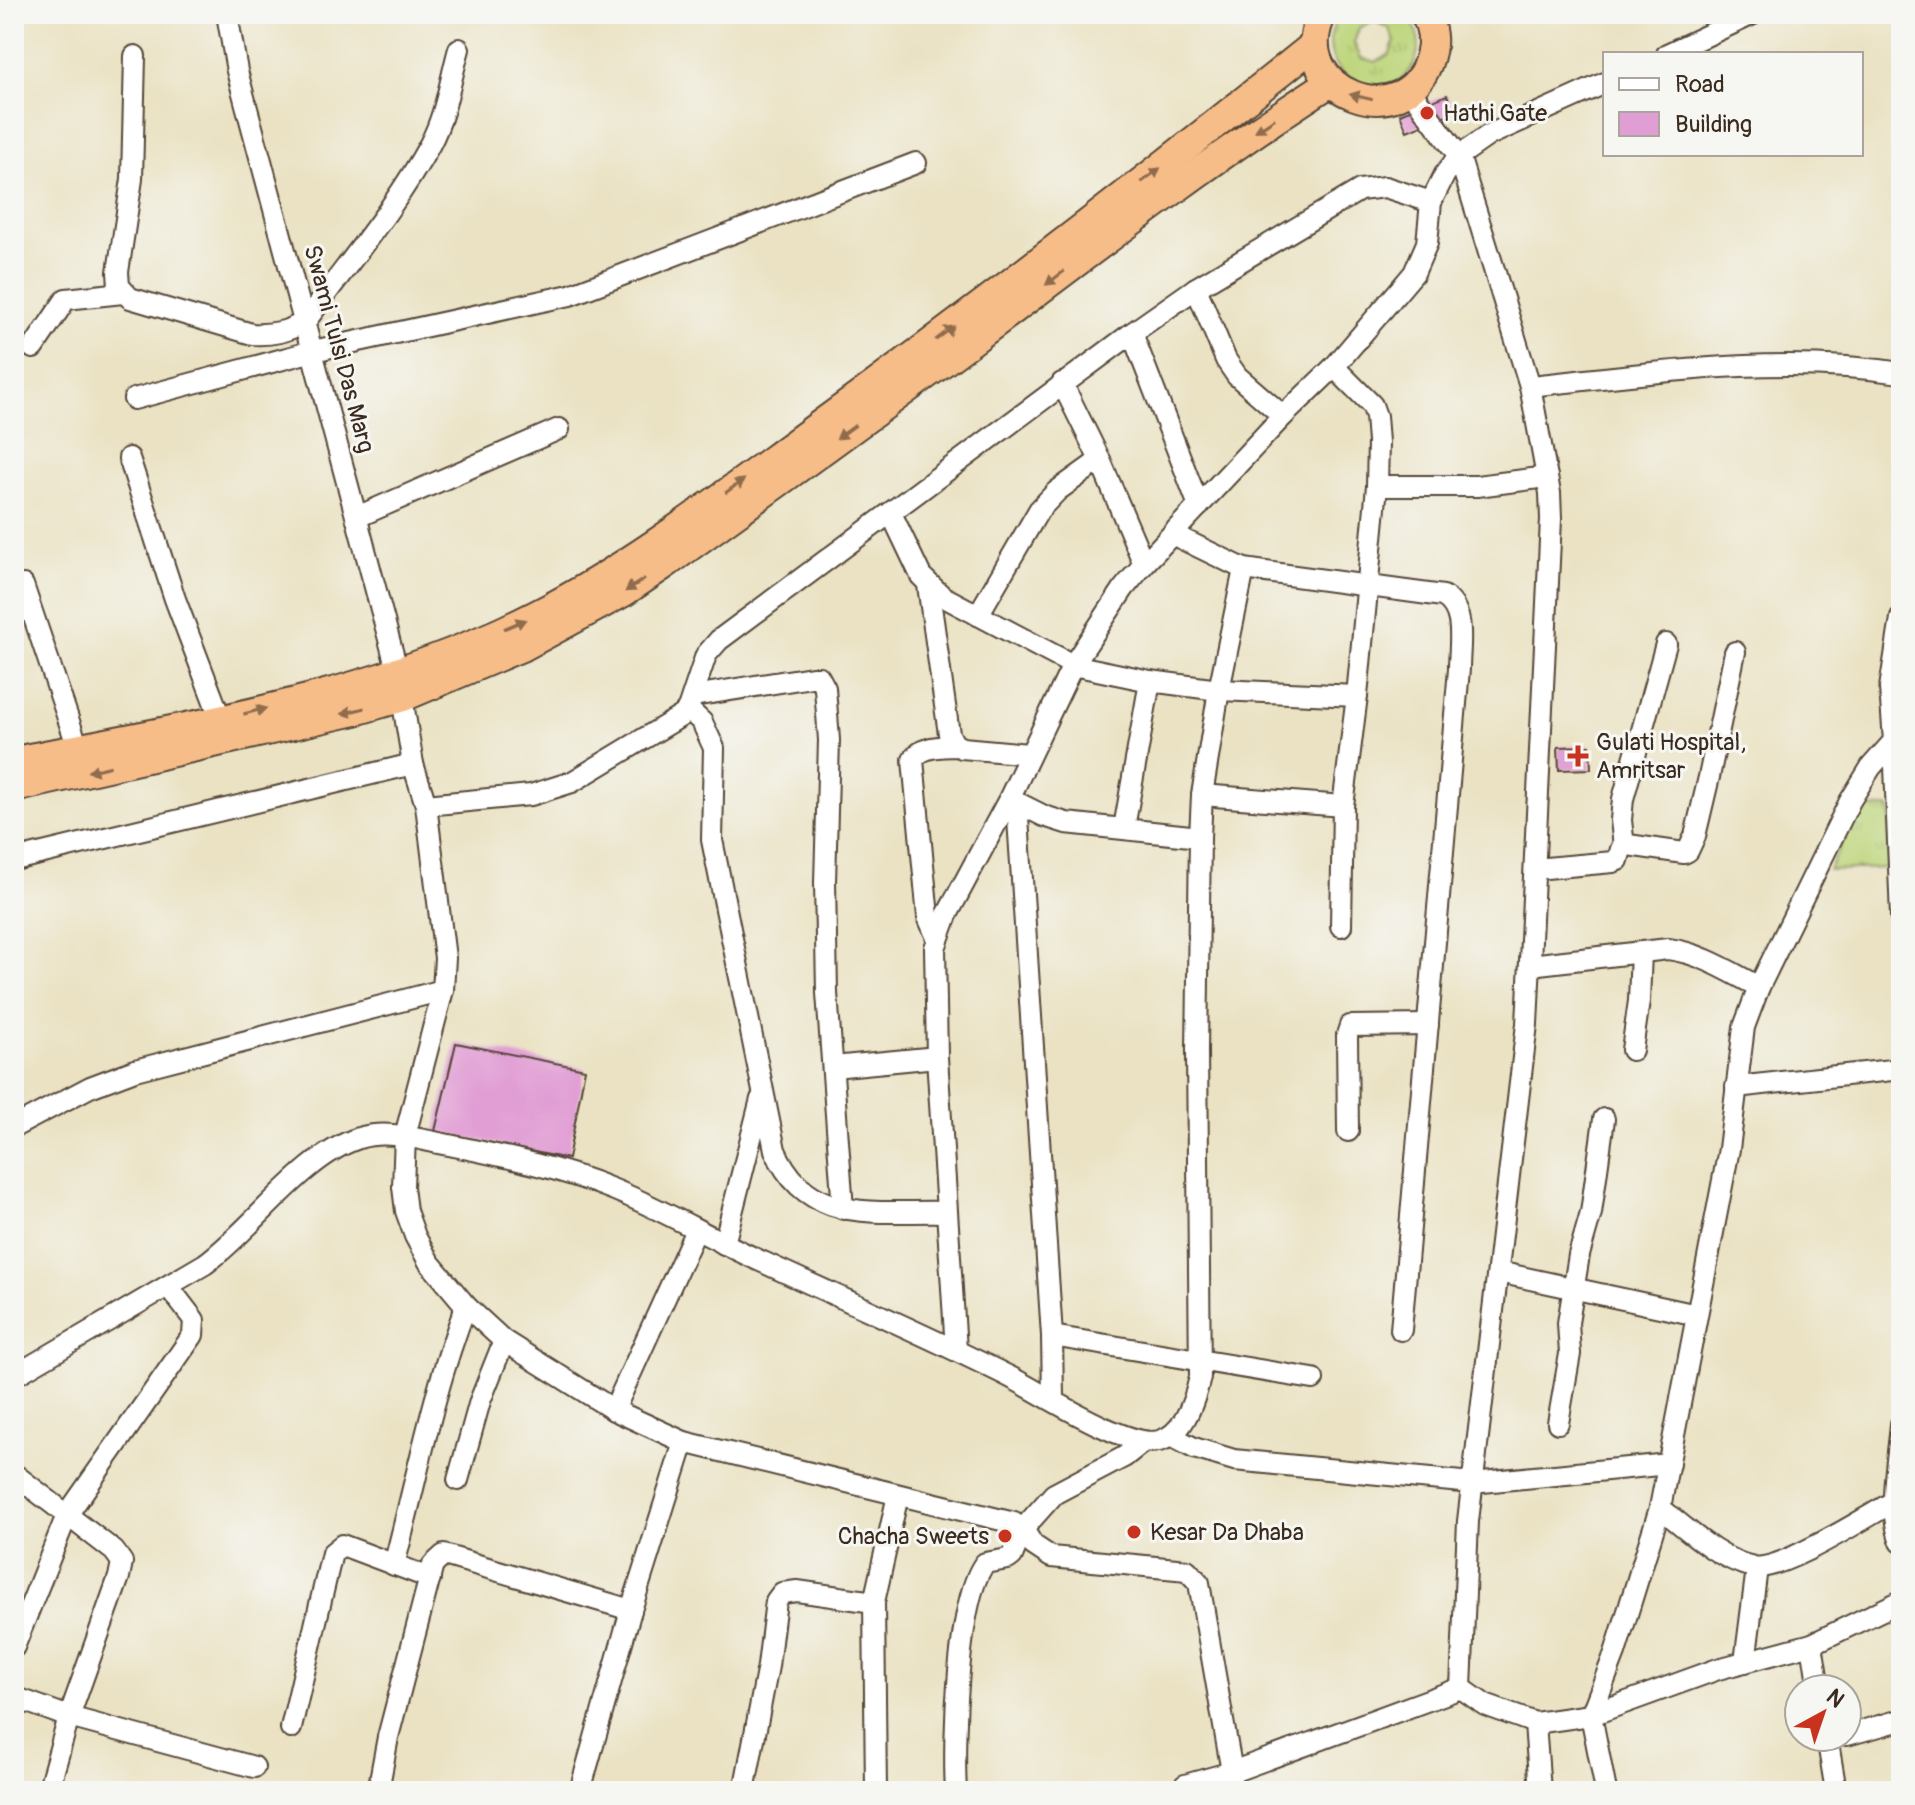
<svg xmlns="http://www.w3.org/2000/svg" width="1915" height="1805" font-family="Pangolin,sans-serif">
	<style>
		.grass { fill: url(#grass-tufts); stroke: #7c7f4b; stroke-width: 2; fill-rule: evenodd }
		.building { fill: #e19ed4 }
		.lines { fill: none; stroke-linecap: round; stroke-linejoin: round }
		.minor-casing { stroke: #554637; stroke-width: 24 }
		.highway-casing { stroke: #554637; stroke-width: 32 }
		.minor { stroke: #fff; stroke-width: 20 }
		.highway { stroke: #f7bd88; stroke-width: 28 }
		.oneway { fill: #906c4e }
		.poi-dot { fill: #c8321e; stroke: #f6f6f2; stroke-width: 3 }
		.labels { text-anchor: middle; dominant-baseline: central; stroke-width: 6; stroke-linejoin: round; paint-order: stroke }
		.poi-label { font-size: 24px; fill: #3b2a1e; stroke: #f6f6f2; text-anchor: start }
		.street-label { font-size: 24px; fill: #3b2a1e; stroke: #f6f6f2 }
	</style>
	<defs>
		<pattern id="grass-tufts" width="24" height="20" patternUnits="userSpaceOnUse" patternTransform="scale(2)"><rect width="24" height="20" fill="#bcd478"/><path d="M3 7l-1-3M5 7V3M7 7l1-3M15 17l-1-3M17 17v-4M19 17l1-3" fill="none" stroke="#a2b667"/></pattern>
	</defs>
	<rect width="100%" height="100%" fill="#f6f6f2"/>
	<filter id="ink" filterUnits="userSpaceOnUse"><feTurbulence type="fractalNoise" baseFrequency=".0125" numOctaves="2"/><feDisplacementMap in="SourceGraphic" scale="16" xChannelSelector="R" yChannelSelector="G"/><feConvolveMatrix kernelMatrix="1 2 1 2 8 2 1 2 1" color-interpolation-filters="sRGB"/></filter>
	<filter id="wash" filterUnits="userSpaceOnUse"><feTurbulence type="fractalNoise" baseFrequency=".006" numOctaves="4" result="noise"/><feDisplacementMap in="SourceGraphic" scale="32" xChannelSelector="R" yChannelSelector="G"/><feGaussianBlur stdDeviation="1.8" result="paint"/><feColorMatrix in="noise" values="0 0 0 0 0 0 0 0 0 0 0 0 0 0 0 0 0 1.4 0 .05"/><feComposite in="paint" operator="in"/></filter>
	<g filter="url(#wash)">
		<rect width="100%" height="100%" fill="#eae2c3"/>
		<!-- grass -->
		<g class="grass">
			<path d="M 1340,14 L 1407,14 C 1416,26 1421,40 1417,55 C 1399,117 1299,77 1340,14 ZM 1374,21 L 1389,28 L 1395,41 L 1389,55 L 1376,62 L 1361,58 L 1354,43 L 1359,28 Z"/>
			<polygon points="1890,807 1889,868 1829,870 1857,808"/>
		</g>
		<g id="blocks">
			<!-- building -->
			<g class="building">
				<polygon points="1447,95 1454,112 1407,131 1400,114"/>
				<polygon points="1590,746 1591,769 1559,770 1558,747"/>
				<polygon points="456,1043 585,1069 568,1159 435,1131"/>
			</g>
		</g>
	</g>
	<g filter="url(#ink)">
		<use href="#blocks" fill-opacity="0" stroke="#554637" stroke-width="2"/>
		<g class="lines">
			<!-- minor casing -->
			<g class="minor-casing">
				<g id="minor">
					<polyline points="1667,54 1753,14"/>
					<path d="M 135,56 L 132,179 L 118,272 L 119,286 L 130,298 L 252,334 C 273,335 286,332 305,322 C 347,264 396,207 430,144 C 446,114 450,81 459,49"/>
					<polyline points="1409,89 1459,156 1530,386 1550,493 1551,519 1527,1024 1468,1521 1461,1688"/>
					<polyline points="1196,288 1226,360 1237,376 1283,416"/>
					<polyline points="1132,333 1199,506"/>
					<polyline points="33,348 66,299 123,293"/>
					<polyline points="1062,383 1100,460 1144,564"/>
					<path d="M 1530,386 C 1653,373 1778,354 1901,373"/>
					<polyline points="134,399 313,351 570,295 916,163"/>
					<polyline points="129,458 175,599 221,720"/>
					<polyline points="1377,486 1477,486 1547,477"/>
					<polyline points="891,513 921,576 942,596 1073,665 1150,681 1219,690 1357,696 1377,486 1378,442 1376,416 1372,405 1334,367"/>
					<polyline points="357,517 559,429"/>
					<path d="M 1174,535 L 1244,569 L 1443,596 C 1467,610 1459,644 1459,669 L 1401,1330"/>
					<polyline points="23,585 78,748"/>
					<polyline points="928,585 949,734 954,744 962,748 1029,754"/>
					<polyline points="978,615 1039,510 1057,491 1100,460"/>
					<polyline points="693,696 812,677 819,677 825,688 829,740 825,882 827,993 843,1209"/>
					<path d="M 688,709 L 702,722 L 714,748 L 712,840 L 775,1150 C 807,1226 877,1210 946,1212"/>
					<polyline points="1898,738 1894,741 1901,917"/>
					<polyline points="413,764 426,805 445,958 443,990 405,1136 403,1187 406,1211 415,1236 429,1262 466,1306 504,1341 614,1410 684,1442 1014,1523 1023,1529 1033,1545 1051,1557 1187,1570 1199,1583 1232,1772 1461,1688"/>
					<polyline points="1202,795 1343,806"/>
					<polyline points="1010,799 1044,816 1066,823 1200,837"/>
					<polyline points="1017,803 1052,1336 1053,1399"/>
					<polyline points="426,805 531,795 572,782 683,715 688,709 706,655 719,640 1132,333 1196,288 1360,190 1385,187 1431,202"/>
					<polyline points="1124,828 1150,681"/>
					<polyline points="1624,847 1621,820 1623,799 1666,644"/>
					<polyline points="14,860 413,764 398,673 237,71 227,14"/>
					<polyline points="1535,869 1613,862 1618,860 1621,849 1628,845 1684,853 1688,851 1695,836 1709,777 1735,652"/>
					<polyline points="1341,926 1343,806 1357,696"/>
					<path d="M 938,940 L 928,917 L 913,760 C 922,745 941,747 957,746"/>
					<path d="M 1530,965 L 1668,949 C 1701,953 1730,972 1759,987"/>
					<polyline points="1632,1050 1639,1001 1641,952"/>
					<polyline points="833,1067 937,1057"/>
					<polyline points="1736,1087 1901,1069"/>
					<polyline points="14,1127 90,1087 135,1070 443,990"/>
					<polyline points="1348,1131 1347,1035 1350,1026 1428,1025"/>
					<polyline points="724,1244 761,1099"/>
					<polyline points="1498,1272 1697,1315"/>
					<polyline points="1052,1336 1313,1379"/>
					<polyline points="956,1350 937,1057 935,948 947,915 1009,799 1073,665 1124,588 1144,564 1283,416 1334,367 1414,273 1427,243 1431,202 1445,174 1459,156 1489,135 1605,83"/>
					<path d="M 14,1376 L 205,1264 C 254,1228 303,1156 359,1138 C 388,1129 421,1140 449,1145 C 503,1156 561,1168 612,1189 C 665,1210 713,1240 765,1263 C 847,1301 931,1337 1012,1378 C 1043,1394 1128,1449 1159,1441 C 1184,1435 1195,1399 1200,1377 L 1197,1051 L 1200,837 L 1202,795 L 1219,690 L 1244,569"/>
					<polyline points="614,1410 696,1230"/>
					<polyline points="1558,1423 1570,1354 1568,1323 1579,1255 1591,1213 1604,1119"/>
					<path d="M 1901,1424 C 1898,1463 1887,1505 1901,1542"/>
					<polyline points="1171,1436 1194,1448 1234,1460 1472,1483 1669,1464"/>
					<polyline points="14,1474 114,1551 122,1562 119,1577 69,1717 48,1791"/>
					<polyline points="458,1480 480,1401 504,1341"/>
					<path d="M 1660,1508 C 1688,1529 1718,1560 1754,1567 C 1780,1572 1866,1517 1893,1502"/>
					<path d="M 394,1565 C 417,1478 433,1390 466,1306"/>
					<polyline points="874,1602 876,1791"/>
					<polyline points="1812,1644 1901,1601"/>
					<polyline points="14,1647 67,1515 193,1335 194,1320 168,1286"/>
					<polyline points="1745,1662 1757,1568"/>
					<polyline points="1461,1688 1485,1705 1535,1723 1591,1715 1718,1669 1812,1644 1819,1689"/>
					<polyline points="14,1697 69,1717 254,1767"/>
					<polyline points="1535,1723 1540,1791"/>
					<polyline points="291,1728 332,1553 342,1545 430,1578"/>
					<polyline points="1847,1735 1901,1720"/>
					<polyline points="1827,1737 1836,1791"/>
					<polyline points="378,1791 388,1737 433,1565 444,1555 631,1610"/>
					<polyline points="580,1791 631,1610 684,1442"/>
					<polyline points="744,1791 768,1666 776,1601 782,1593 797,1591 874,1602 898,1495"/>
					<path d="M 956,1791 C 953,1743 957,1599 985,1563 L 1008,1559 L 1012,1556 L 1023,1529 L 1054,1494 L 1124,1457 L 1143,1442"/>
					<polyline points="1180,1791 1185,1785 1232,1772"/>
					<polyline points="1606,1791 1591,1715 1615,1653 1660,1508 1729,1149 1744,1027 1759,987 1850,801 1871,767 1894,741 1890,688 1901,618"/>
				</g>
			</g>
			<!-- highway casing -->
			<g class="highway-casing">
				<g id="highway">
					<path d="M 1322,14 C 1284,92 1408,139 1430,56 C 1434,42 1432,27 1425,14"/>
					<path d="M 14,761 C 191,726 376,697 538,614 C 639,562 730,490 821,424 C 989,302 1153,175 1314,45"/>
					<path d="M 14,788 L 355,711 L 403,697 L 526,645 L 624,592 L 664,565 C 769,489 874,414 977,337 C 1094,249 1208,161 1331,82"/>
				</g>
			</g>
			<!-- minor -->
			<use href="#minor" class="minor"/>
			<!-- highway -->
			<use href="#highway" class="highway"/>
		</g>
		<!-- one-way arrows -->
		<defs><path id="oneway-solid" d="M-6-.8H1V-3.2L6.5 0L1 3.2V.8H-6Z" transform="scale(2)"/></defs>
		<g class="oneway">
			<use href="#oneway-solid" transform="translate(1361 97) rotate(-167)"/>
			<use href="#oneway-solid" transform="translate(1265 125) rotate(147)"/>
			<use href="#oneway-solid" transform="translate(1151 175) rotate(-37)"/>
			<use href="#oneway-solid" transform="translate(1055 278) rotate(143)"/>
			<use href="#oneway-solid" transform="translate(945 333) rotate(-37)"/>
			<use href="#oneway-solid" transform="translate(846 432) rotate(144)"/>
			<use href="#oneway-solid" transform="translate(735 486) rotate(-36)"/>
			<use href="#oneway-solid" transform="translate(635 585) rotate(146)"/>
			<use href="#oneway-solid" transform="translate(515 624) rotate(-23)"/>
			<use href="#oneway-solid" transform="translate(255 711) rotate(-15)"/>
			<use href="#oneway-solid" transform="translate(353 711) rotate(166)"/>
			<use href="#oneway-solid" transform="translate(99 769) rotate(167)"/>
		</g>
	</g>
	<!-- markers -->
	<g class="poi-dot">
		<circle cx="1427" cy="113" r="8"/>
		<path d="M1574 744h8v8h8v8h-8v8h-8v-8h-8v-8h8z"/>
		<circle cx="1134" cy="1532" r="8"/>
		<circle cx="1005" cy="1536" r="8"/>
	</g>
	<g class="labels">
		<!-- poi labels -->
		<g class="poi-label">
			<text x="1443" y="113">Hathi Gate</text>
			<text x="1596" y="742">Gulati Hospital,<tspan x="1596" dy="28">Amritsar</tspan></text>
			<text x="1150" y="1532">Kesar Da Dhaba</text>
			<text x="989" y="1536" text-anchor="end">Chacha Sweets</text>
		</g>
		<!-- street labels -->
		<g class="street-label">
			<text transform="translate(339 349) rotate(75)">Swami Tulsi Das Marg</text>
		</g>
	</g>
	<!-- margin -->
	<rect width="1915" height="1805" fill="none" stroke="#f6f6f2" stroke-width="48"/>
	<!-- legend -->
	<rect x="1603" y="52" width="260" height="104" fill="#f6f6f2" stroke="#aba49d" stroke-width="2"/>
	<rect x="1619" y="78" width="40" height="12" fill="#ffffff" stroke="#aba49d" stroke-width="2"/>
	<text x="1675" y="92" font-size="24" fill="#3b2a1e">Road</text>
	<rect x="1619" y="112" width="40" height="24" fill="#e19ed4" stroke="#aba49d" stroke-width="2"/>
	<text x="1675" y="132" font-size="24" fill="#3b2a1e">Building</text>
	<!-- north arrow -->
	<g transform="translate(1823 1713) rotate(40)"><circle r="38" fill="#f6f6f2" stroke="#aba49d" stroke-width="2"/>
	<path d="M0-6L14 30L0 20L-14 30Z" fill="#c8321e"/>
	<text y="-12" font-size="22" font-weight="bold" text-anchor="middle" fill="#3b2a1e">N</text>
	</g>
</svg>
